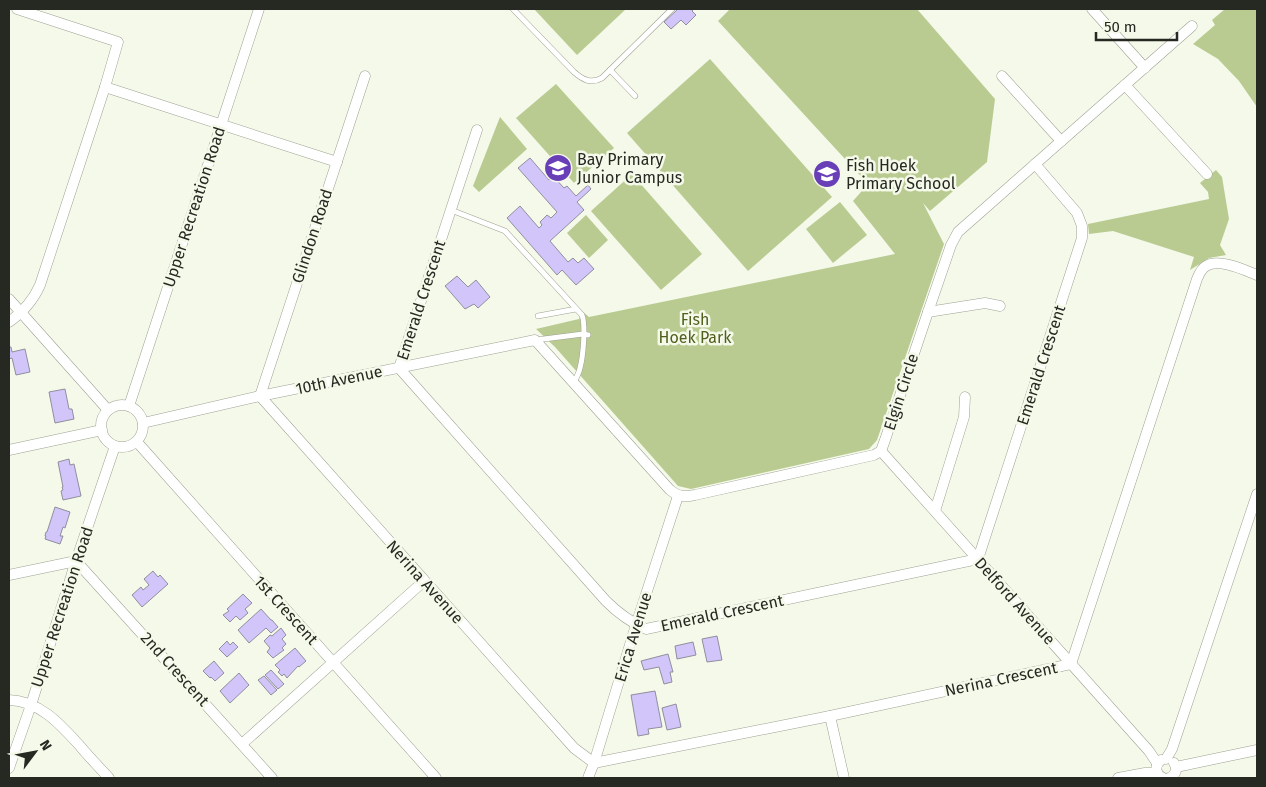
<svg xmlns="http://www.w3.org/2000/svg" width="1266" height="787" font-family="'Fira Sans',sans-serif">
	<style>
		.green { fill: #bacb92 }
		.building { fill: #d1c5fa; stroke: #918e9d }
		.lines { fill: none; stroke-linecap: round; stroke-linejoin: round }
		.lane-casing { stroke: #9da293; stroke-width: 6 }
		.street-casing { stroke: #9da293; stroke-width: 11 }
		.lane { stroke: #fff; stroke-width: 5 }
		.street { stroke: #fff; stroke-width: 10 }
		.labels { text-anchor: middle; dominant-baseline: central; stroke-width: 5; stroke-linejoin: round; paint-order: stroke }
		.poi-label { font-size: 16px; fill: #262822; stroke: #f4f9e9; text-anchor: start }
		.street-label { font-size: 16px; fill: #262822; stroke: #f4f9e9 }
		.park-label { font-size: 16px; fill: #505f1e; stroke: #f4f9e9 }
	</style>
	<rect width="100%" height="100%" fill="#f4f9e9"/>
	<!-- green -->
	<g class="green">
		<polygon points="534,9 626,9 577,55"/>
		<polygon points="730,9 917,9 995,99 987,162 930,211 923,203 944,244 877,440 869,449 691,489 678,486 555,347 536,329 579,319 583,312 589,317 895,254 853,201 868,184 718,21"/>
		<polygon points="1225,9 1257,9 1257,107 1239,81 1218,59 1193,44 1215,25 1212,20"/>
		<polygon points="710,59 832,197 748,271 627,133"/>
		<polygon points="556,84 614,148 574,183 516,118"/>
		<polygon points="500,117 527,149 479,192 473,186"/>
		<polygon points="1216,170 1222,177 1229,219 1220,245 1226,255 1209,258 1190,270 1194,257 1113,231 1089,234 1088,224 1209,199 1208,192 1200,183"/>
		<polygon points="632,174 702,254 661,290 591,211"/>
		<polygon points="840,202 867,235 833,263 806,229"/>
		<polygon points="586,215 608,240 589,258 567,233"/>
	</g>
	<!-- building -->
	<g class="building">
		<polygon points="678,9 694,9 692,11 696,15 686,25 681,20 671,29 664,22"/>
		<polygon points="530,158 549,180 553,176 564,188 567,186 576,196 588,185 591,189 577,202 584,210 550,241 568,262 573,258 578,263 584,258 594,269 576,285 562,270 557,275 507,218 520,206 539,228 542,225 540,222 547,215 551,218 557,212 518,168"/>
		<polygon points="457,276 468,287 476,280 490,297 478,308 474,304 465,309 445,286"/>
		<polygon points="9,347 11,347 12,352 25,349 30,372 16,375 12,358 9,359"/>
		<polygon points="65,389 69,409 72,409 74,419 55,423 49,392"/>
		<polygon points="69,459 70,465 74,464 81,496 63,500 61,491 63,490 62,487 63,487 58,462"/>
		<polygon points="55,507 70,512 65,528 63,527 60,536 63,536 60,544 45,539 46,536 45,536 46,532 47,532"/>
		<polygon points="153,571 158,577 160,575 168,584 142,607 132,595 141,587 143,590 149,585 144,579"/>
		<polygon points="243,594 252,603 245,609 248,613 240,620 236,616 230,622 223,615 229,611 227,609"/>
		<polygon points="261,609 271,620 272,620 278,627 271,633 266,628 249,643 238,630"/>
		<polygon points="281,628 286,635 282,639 286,644 282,648 284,650 273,658 267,652 270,648 264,641 270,635 272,636"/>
		<polygon points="717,636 722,660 707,662 702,639"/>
		<polygon points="227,641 230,645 233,642 238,647 227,657 219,649"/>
		<polygon points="693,642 696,655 677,659 675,646"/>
		<polygon points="295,648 306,661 299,667 298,666 287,678 284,674 282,676 278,672 280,670 275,665"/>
		<polygon points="668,654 673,672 670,672 672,682 664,684 659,667 644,670 641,661"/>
		<polygon points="214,661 224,673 215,681 211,677 210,678 203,671"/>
		<polygon points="271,670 284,684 278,689 265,675"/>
		<polygon points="239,673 249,685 230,703 220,691"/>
		<polygon points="264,676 277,690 271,695 258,680"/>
		<polygon points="655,691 662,727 648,729 649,734 638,736 631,695"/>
		<polygon points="676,704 681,727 667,730 662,708"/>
	</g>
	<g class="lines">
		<!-- lane casing -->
		<g class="lane-casing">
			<g id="lane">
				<path d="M 513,9 L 574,72 C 583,80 591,84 602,78 L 672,9"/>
				<polyline points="610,70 635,96"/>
				<path d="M 451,210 L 505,231 L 582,315 C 586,326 583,357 580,368 C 579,373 576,378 574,383"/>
				<polyline points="538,316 576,309"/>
				<polyline points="536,340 583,334 588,335"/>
			</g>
		</g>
		<!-- street casing -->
		<g class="street-casing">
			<g id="street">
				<polyline points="1092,9 1145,68"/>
				<path d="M 365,76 L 260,396 L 574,748 L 594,763 L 830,716 L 1071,664 L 1197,279 C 1199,274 1201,269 1206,266 C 1219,258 1244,270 1257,275"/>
				<polyline points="1002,76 1061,141"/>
				<polyline points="1125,85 1207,174"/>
				<polyline points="105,87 337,162"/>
				<polyline points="9,299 108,410"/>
				<polyline points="928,312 985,303 1000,306"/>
				<path d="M 9,322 C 23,312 33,301 40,285 L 105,87 L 118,42 L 17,9"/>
				<path d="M 399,368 L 606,601 C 618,613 630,622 646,629 L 978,559 L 1082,238 L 1082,226 L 1077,213 L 1035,164"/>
				<polyline points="399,368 477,130"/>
				<circle cx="122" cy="426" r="21"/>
				<polyline points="129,406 259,9"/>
				<path d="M 143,423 L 260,396 L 535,340 L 670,490 C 679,497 685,497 695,495 L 874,455 L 881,451 L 885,440 L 928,312 L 951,245 L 958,232 L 1192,26"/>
				<polyline points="137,442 436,778"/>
				<polyline points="9,450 102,430"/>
				<polyline points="881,451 1149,751 1157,763"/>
				<polyline points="935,511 964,417 965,397"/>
				<polyline points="9,575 76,561 272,778"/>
				<path d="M 9,700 C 40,701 60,724 80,746 C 89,757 99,767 109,778"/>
				<polyline points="830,716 844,778"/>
				<polyline points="242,744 424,581"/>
				<polyline points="1166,759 1172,749 1257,494"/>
				<path d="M 1161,760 C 1154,766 1155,774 1163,778"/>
				<polyline points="1176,767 1257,750"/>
				<polyline points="9,768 31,705 76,561 115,446"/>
				<polyline points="588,778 594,763 636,625 678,496"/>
				<polyline points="1118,778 1145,773 1157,773"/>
				<path d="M 1169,778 C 1176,775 1178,769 1174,763"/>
			</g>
		</g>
		<!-- lane -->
		<use href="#lane" class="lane"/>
		<!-- street -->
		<use href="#street" class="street"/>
	</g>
	<!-- icons -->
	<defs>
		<g id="school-disc" transform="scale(1.4375)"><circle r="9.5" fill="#693fb7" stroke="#f4f9e9"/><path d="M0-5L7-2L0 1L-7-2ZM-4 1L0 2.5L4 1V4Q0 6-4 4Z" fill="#fff"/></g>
	</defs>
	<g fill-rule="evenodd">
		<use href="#school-disc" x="558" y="168"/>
		<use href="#school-disc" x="827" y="174"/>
	</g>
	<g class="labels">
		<!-- poi labels -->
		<g class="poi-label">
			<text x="577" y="159">Bay Primary<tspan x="577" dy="18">Junior Campus</tspan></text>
			<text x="846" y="165">Fish Hoek<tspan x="846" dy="18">Primary School</tspan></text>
		</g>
		<!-- street labels -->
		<g class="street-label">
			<text transform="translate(194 207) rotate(-72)">Upper Recreation Road</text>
			<text transform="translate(312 236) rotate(-72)">Glindon Road</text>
			<text transform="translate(421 300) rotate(-72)">Emerald Crescent</text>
			<text transform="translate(1041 365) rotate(-72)">Emerald Crescent</text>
			<text transform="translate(339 380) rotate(-12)">10th Avenue</text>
			<text transform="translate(901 392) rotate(-72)">Elgin Circle</text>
			<text transform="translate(425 582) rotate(48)">Nerina Avenue</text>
			<text transform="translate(1015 601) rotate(48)">Delford Avenue</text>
			<text transform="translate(62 607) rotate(-72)">Upper Recreation Road</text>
			<text transform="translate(286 610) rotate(48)">1st Crescent</text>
			<text transform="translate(722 613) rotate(-12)">Emerald Crescent</text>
			<text transform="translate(633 637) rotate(-73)">Erica Avenue</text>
			<text transform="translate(175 669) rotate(48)">2nd Crescent</text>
			<text transform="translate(1001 679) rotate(-12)">Nerina Crescent</text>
		</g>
		<!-- park labels -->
		<g class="park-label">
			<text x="695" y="319">Fish<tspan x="695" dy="18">Hoek Park</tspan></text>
		</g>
	</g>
	<!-- border -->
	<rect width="1266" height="787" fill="none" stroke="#262822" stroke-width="20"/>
	<!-- north arrow -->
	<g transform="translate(35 752) rotate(58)" stroke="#f4f9e9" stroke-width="4" paint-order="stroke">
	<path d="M0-4L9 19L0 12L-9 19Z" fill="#262822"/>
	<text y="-8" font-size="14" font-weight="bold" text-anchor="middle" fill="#262822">N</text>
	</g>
	<!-- scale -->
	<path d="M1096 32v8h81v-8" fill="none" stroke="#262822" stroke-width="2.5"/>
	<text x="1104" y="32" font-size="15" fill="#262822" stroke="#f4f9e9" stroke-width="4" paint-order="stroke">50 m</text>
</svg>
